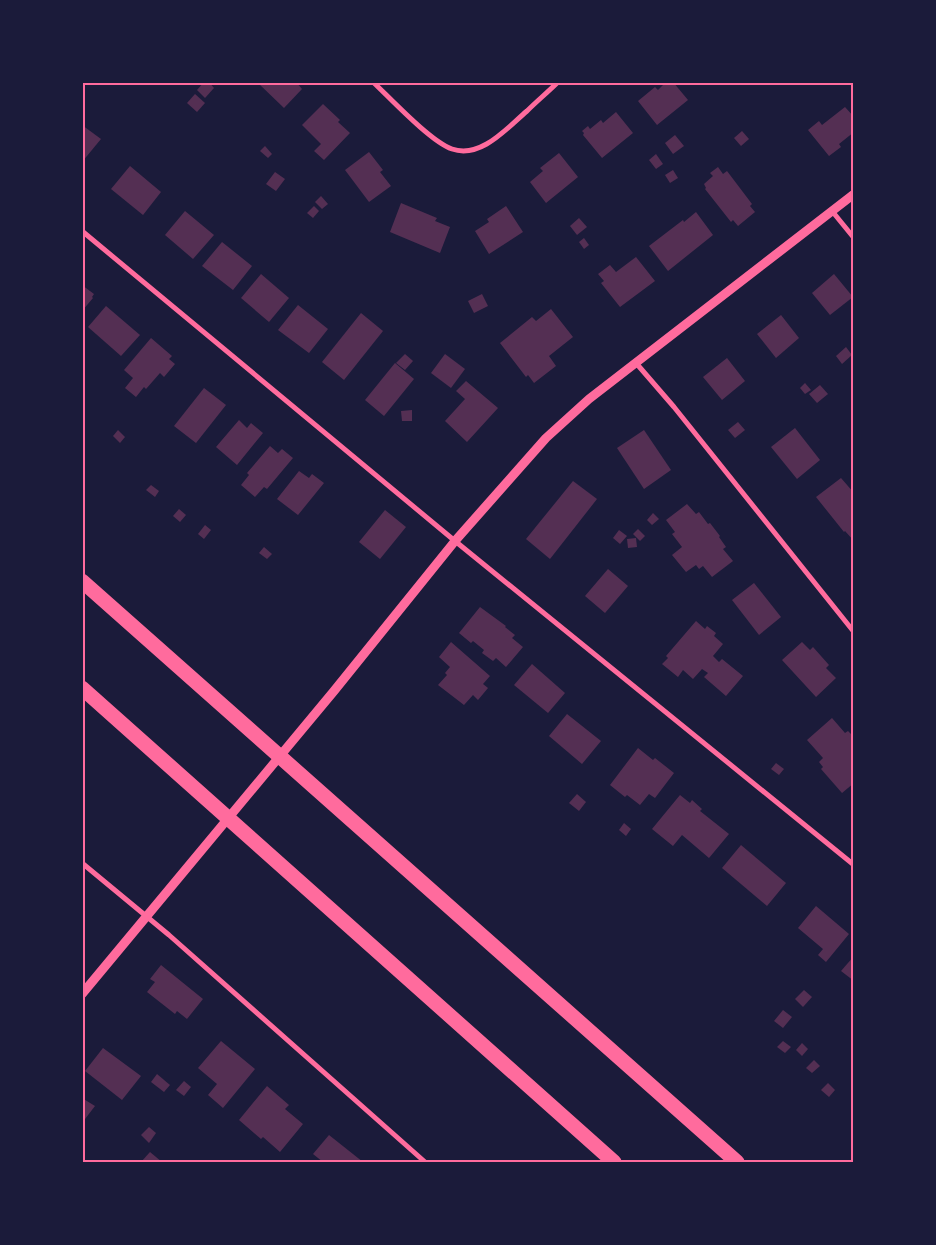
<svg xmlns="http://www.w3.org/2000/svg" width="936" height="1245" font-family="'Open Sans',sans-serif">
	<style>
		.building { fill: #542f53 }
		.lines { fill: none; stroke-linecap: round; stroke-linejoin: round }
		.minor { stroke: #ff6b9d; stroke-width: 5 }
		.tertiary { stroke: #ff6b9d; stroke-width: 9 }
		.motorway { stroke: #ff6b9d; stroke-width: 15 }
		.neatline { fill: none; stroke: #ff6b9d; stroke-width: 2 }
	</style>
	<rect width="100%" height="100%" fill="#1b1b3a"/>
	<!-- building -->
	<g class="building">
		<polygon points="204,82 209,82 214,88 205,98 197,90"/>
		<polygon points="257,82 296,82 302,89 284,108"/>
		<polygon points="666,82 673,82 688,100 657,125 638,101 655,87 658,90"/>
		<polygon points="195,94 205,103 197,112 187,103"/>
		<polygon points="323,104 340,120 338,122 350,133 324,160 314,151 321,144 302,125"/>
		<polygon points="845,107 854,117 854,132 839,144 841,147 829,156 808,130 819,121 822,125"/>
		<polygon points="616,112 633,133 602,158 583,135 584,133 582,131 588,126 590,129 601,120 603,123"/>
		<polygon points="82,125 101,139 82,162"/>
		<polygon points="742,131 749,139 741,146 734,138"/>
		<polygon points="675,135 684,146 673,154 665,143"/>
		<polygon points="265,146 272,154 268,158 260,151"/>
		<polygon points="369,152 383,170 380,172 391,186 369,202 345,170"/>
		<polygon points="559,153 578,177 546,203 530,182 543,171 540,168"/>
		<polygon points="656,154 663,164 656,169 649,160"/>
		<polygon points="130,166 161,192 143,215 111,189"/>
		<polygon points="718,167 723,174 727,171 752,204 750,206 755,212 738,226 733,220 731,222 705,189 706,188 704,184 713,176 710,173"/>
		<polygon points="673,170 678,178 670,183 665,175"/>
		<polygon points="275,172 285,179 276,191 266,184"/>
		<polygon points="321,196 328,204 322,209 315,202"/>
		<polygon points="401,203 437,218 435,221 450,227 440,253 390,232"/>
		<polygon points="314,206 319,211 313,218 307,213"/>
		<polygon points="506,206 523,232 489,254 475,231 489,222 487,219"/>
		<polygon points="185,211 214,235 193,259 165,235"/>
		<polygon points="696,212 713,235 668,271 649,246 683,220 684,222"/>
		<polygon points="579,218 587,227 577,235 570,226"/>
		<polygon points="584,238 589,245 584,249 579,242"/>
		<polygon points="222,242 252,266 233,290 202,266"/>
		<polygon points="636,257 655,281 620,307 601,283 604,281 598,274 610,265 616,272"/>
		<polygon points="261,274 289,298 269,322 241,298"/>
		<polygon points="834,274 853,297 830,315 812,293"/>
		<polygon points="82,285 94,294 92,297 93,298 82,311"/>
		<polygon points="482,294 488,306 474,313 468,301"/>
		<polygon points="298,305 328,329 309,353 278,330"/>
		<polygon points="106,306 140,335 121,356 88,327"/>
		<polygon points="551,309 573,337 549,356 556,366 534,383 528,375 526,377 500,343 532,317 536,321"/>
		<polygon points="361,313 383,331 344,380 322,362"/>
		<polygon points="781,315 799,338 776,358 757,334"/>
		<polygon points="151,338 172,356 169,359 175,364 164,377 160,373 146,389 144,387 136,397 125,388 133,378 124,370"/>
		<polygon points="846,347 852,355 842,364 836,356"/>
		<polygon points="405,354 413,361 405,370 396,363"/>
		<polygon points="445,354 465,369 451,388 431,373"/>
		<polygon points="727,358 745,381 722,400 703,377"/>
		<polygon points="395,363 414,379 384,416 365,400"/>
		<polygon points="466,381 498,408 467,442 445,421 465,399 456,391"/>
		<polygon points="805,383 811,390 805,394 800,388"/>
		<polygon points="820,385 828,394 817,403 809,394"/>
		<polygon points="204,388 226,405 196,443 174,426"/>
		<polygon points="412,410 412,421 402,421 401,411"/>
		<polygon points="239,420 247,428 251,423 263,433 237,465 216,447"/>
		<polygon points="738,422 745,430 735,438 728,430"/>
		<polygon points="795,428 820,460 797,479 771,447"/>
		<polygon points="118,430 125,437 120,443 113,436"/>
		<polygon points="644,430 671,470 644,489 617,448"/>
		<polygon points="270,446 278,453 282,449 293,458 267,489 264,487 255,497 241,485 249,475 247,473"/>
		<polygon points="299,471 309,478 312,474 324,483 298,515 277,499"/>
		<polygon points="841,478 854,493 854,541 845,531 844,532 816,497"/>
		<polygon points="573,481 597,499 550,559 526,539"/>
		<polygon points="151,485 159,491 155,497 146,490"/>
		<polygon points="687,504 696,514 699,512 708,524 710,523 720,536 719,537 726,547 723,549 733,561 712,577 703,566 699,569 696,565 686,572 672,555 682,547 672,534 675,532 666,520"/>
		<polygon points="179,509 186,515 180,522 173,516"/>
		<polygon points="385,510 406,527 380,559 359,542"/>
		<polygon points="653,513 659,519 652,525 647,520"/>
		<polygon points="205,525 211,530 204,539 198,534"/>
		<polygon points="638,529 645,536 640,541 633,534"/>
		<polygon points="619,530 627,536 620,544 613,538"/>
		<polygon points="636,538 637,547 628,548 627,539"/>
		<polygon points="264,547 272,554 267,559 259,553"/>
		<polygon points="608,569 628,586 605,613 585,596"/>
		<polygon points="754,583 781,617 759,635 732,600"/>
		<polygon points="480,607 506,626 505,627 515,635 512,638 523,647 506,667 496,658 493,661 482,653 484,650 473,641 471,643 459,633"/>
		<polygon points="696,621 705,629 707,626 716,633 714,636 723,644 713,656 719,662 722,659 743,676 726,696 704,677 708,673 702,669 693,679 683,670 678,677 662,664 668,658 666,656"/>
		<polygon points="451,642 490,676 483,684 488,688 478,700 473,695 464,705 438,685 447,675 445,673 450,667 439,657"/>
		<polygon points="802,642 810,650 813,647 829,665 826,668 836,678 816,697 782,660"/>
		<polygon points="532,664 565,693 548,713 514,685"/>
		<polygon points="567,714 601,741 582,764 549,736"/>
		<polygon points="832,718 845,733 848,731 854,737 854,783 842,793 821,769 823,767 819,762 823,758 807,740"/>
		<polygon points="638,748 653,760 655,758 674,773 655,798 649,794 640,805 627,795 625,797 610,785"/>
		<polygon points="776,763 784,769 779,775 771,769"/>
		<polygon points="577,794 586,802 579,811 569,803"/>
		<polygon points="680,795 690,803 692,800 702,809 700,811 729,834 709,858 682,835 673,846 652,829"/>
		<polygon points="624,823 631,829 626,836 619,830"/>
		<polygon points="741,845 786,883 767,906 722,868"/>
		<polygon points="816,906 849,934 826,962 818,955 823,949 798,928"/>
		<polygon points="854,956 854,981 841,971"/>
		<polygon points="161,965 203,999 187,1019 177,1011 175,1014 147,992 155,982 150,979"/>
		<polygon points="804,990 812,997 803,1007 795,999"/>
		<polygon points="783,1010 792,1017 783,1028 774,1021"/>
		<polygon points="221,1041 255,1069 223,1108 208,1095 217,1084 198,1068"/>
		<polygon points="783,1041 791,1047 785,1053 777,1047"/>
		<polygon points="802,1043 808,1049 802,1056 796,1050"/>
		<polygon points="103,1048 141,1076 122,1100 85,1071"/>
		<polygon points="814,1060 820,1066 812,1073 806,1068"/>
		<polygon points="157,1074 170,1085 164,1092 151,1082"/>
		<polygon points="184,1081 191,1087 184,1096 176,1090"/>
		<polygon points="828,1083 835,1090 829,1097 821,1090"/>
		<polygon points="267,1086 289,1105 285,1109 303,1124 280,1152 263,1137 261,1139 239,1120"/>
		<polygon points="82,1098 95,1106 82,1123"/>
		<polygon points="149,1127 156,1133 149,1143 141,1135"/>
		<polygon points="329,1135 363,1162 323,1162 313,1154"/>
		<polygon points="150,1152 162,1162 141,1162"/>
	</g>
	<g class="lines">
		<!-- minor -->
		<g class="minor">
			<path d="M 373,82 C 391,99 431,142 452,149 C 481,159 507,128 527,111 C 537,101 548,92 558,82"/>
			<polyline points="832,211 854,238"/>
			<polyline points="82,231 455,541 854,865"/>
			<polyline points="636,363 674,407 854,632"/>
			<polyline points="82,863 169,935 425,1162"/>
		</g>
		<!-- tertiary -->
		<polyline class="tertiary" points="82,994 334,691 455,541 546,438 589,399 854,194"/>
		<!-- motorway -->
		<g class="motorway">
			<polyline points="82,581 737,1162"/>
			<polyline points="82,688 614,1162"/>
		</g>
	</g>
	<!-- border -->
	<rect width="936" height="1245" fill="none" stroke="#1b1b3a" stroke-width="168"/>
	<rect x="84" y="84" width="768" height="1077" class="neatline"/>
</svg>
